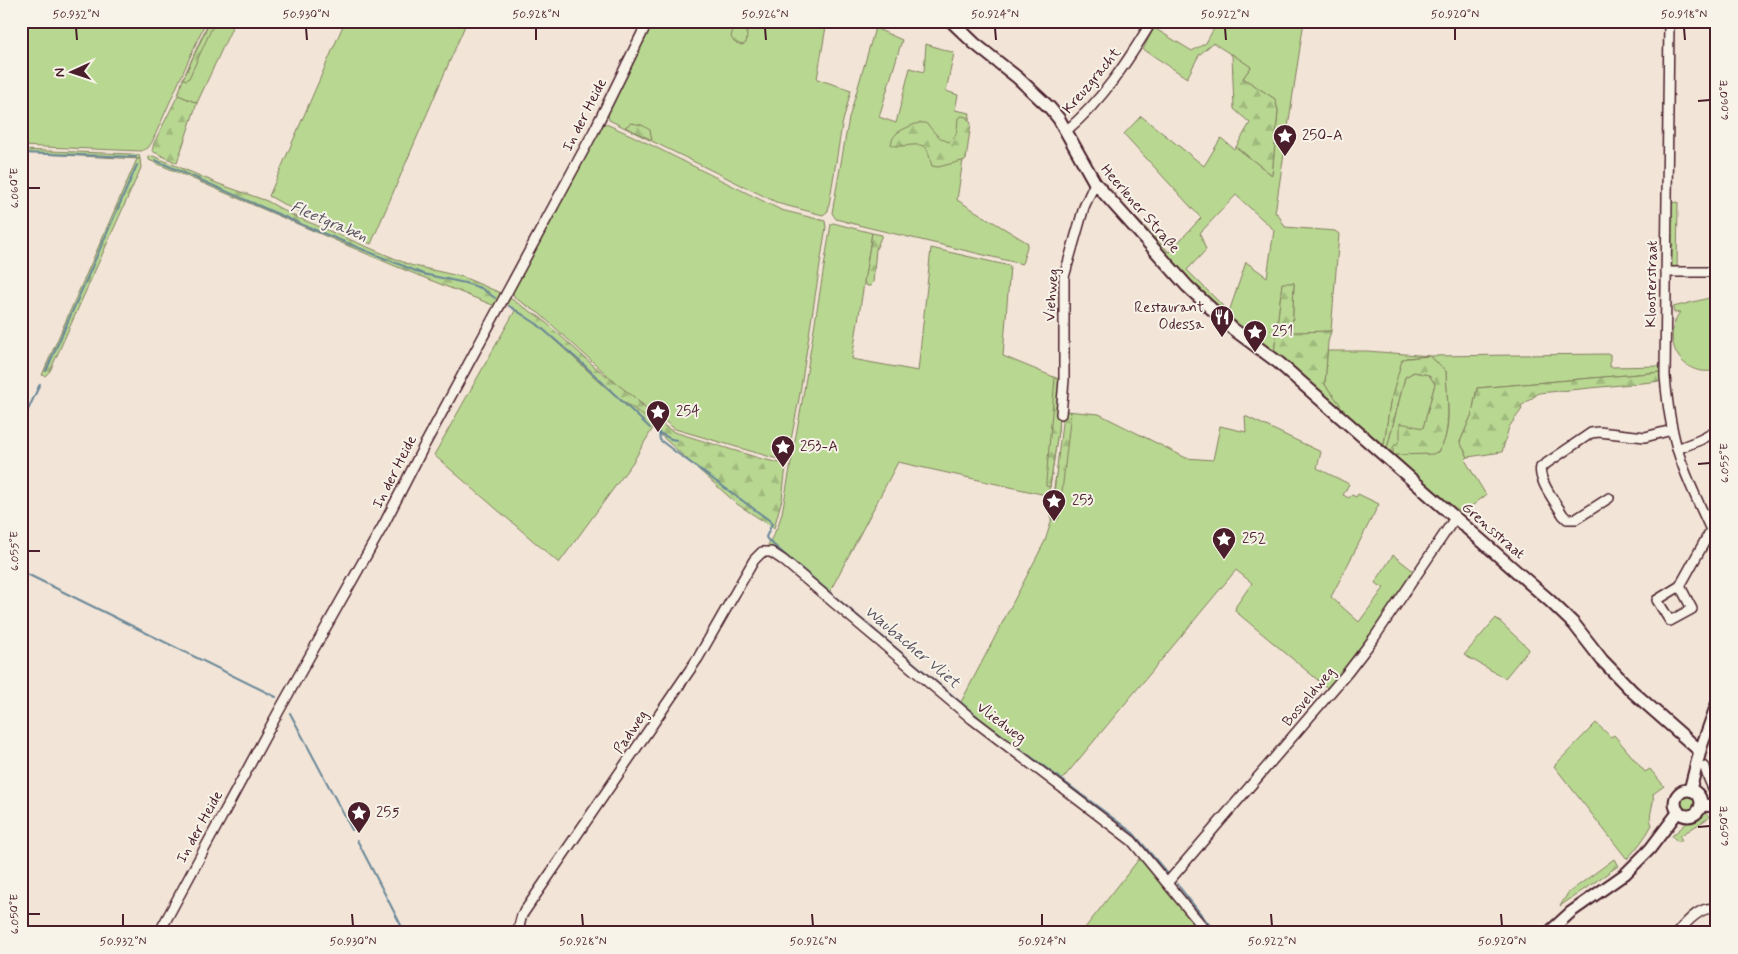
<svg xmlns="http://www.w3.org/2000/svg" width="1738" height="954" font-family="Mynerve,sans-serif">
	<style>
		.grass { fill: #b8d891; stroke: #817c5e; fill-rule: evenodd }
		.forest { fill: url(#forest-firs); stroke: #817c5e }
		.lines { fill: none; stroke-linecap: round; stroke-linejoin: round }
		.stream { stroke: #6a8798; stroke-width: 2 }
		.minor-casing { stroke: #4a1f2b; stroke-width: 12 }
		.tertiary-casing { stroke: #4a1f2b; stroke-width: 14 }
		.secondary-casing { stroke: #4a1f2b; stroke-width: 15 }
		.minor { stroke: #f7f3e8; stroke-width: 9 }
		.tertiary { stroke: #f7f3e8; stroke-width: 10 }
		.secondary { stroke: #f7f3e8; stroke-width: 11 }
		.ticks { fill: none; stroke: #4a1f2b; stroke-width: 2 }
		.labels { text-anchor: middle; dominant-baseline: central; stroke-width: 4; stroke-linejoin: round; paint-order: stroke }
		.street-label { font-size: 15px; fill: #4a1f2b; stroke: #f7f3e8 }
		.poi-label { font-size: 15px; fill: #4a1f2b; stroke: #f7f3e8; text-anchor: start }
		.water-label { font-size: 16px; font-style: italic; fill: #5a5361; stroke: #f7f3e8 }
		.neatline { fill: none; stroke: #4a1f2b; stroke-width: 2 }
		.ticks-label { font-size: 12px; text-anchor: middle; fill: #4a1f2b }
	</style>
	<defs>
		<pattern id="forest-firs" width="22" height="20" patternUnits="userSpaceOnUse" patternTransform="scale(1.25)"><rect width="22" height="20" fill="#b8d891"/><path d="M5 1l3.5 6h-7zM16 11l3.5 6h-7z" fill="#a0b97d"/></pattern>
	</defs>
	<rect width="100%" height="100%" fill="#f2e5d7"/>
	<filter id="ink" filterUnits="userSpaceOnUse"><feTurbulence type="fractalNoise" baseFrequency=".02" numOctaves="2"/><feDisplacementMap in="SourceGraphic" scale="10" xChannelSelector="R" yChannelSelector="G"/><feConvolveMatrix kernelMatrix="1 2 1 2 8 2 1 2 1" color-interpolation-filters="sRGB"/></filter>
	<g filter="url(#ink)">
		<!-- grass -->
		<g class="grass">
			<polygon points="21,21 206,21 152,142 148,148 141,151 21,146"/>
			<polygon points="209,21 235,21 197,103 178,95 183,79"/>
			<polygon points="345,21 467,21 371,244 296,211 269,196"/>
			<polygon points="650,21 827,21 817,79 851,90 842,125 828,211 823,215 780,204 609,120 607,110"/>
			<path d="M 1218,21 L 1304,21 L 1275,213 L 1278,214 L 1285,227 L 1335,231 L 1339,234 L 1331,331 L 1292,333 L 1294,283 L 1282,284 L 1274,354 L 1215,308 L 1127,213 L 1129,212 L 1134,216 L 1169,252 L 1201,218 L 1124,134 L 1141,116 L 1204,166 L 1221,138 L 1234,149 L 1236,147 L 1272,175 L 1278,111 L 1275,99 L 1243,78 L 1251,67 L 1213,43 L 1199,55 L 1187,78 L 1143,49 L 1154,28 L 1192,51 L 1206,43 ZM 1236,195 L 1274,230 L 1267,277 L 1246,262 L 1229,312 L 1187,270 L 1206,250 L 1200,233 Z"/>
			<polygon points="875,28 902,40 879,117 896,123 910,68 924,72 926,44 954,53 946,91 958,95 955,110 970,113 957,200 1028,243 1022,264 862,226 836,219 832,213 849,118"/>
			<polygon points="601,124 606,124 633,136 781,210 825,221 826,227 824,239 799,399 787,460 781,460 675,429 626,392 540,314 515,298 512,291"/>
			<polygon points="21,150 132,154 139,155 140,159 21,153"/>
			<polygon points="833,223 872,233 852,359 918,371 931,248 1010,266 1003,356 1061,380 1058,431 1050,487 1046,495 898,462 828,595 766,549 778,526 782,513 802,402 831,224"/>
			<path d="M 1717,296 L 1717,370 C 1681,379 1660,340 1680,312 L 1674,313 L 1673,307 Z"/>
			<polygon points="516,309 529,317 616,396 645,416 654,426 633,462 559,563 434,455"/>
			<path d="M 1327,351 L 1367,351 L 1430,356 L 1610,354 L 1610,367 L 1661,366 L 1661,372 L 1477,388 L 1472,414 L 1460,442 L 1468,457 L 1465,460 L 1486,495 L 1460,515 L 1387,448 L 1405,377 L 1414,372 L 1429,375 L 1435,384 L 1423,429 L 1400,440 L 1393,447 L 1427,454 L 1438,452 C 1454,431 1446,395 1446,371 L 1430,356 L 1406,358 L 1390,403 L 1384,445 L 1340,409 L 1339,404 L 1325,385 Z"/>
			<polygon points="1066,411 1099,414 1186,458 1213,460 1220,426 1246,432 1245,416 1321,452 1317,468 1349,484 1343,495 1349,498 1352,495 1356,497 1358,494 1379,504 1331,597 1359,622 1384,588 1375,583 1393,555 1416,573 1331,691 1235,611 1236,606 1252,583 1236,570 1060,782 959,706 1045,541 1051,522 1054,488"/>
			<polygon points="1496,618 1529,649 1505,678 1464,655"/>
			<path d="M 1596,723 L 1611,737 L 1614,735 L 1645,772 L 1650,769 L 1664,786 L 1653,794 C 1655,805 1647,815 1652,825 C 1645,838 1637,848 1627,859 L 1554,766 Z"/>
			<circle cx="1687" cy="803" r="8"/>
			<polygon points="1705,813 1710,817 1680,836 1682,841 1677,841 1672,836 1688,822"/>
			<polygon points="1143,854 1204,933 1081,933"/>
		</g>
		<!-- forest -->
		<g class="forest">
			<polygon points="210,21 215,21 189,78 187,80 183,79"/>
			<path d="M 735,21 L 746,21 C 746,29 748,36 746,43 L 742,45 L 734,42 L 731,37 Z"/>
			<polygon points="1232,54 1251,67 1243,78 1275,99 1278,111 1272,175 1236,147 1250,123 1234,109"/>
			<polygon points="178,95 197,103 177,163 152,151 154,143"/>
			<path d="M 962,116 L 966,117 L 971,123 L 966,160 L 938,167 L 932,166 C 930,161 929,153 927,149 C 922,140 900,149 891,145 C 892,137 896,133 902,130 C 937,112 922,132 949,142 C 958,138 957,127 958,118 Z"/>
			<polygon points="631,123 642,125 650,130 652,140 625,127"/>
			<polygon points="153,156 219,184 267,201 292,215 410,265 463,277 503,294 495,306 395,266 149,160 149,157"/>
			<polygon points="137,159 140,159 141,168 50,371 45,376 42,375"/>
			<polygon points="1678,202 1677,270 1669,270 1670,203"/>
			<polygon points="872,233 882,235 876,249 873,283 870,286 867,286 864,282"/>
			<polygon points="1282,283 1294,283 1292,332 1331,331 1328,342 1325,385 1340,404 1340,409 1274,354"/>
			<path d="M 508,297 L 541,318 L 594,366 L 634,397 L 658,421 L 654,426 C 643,413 628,406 615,395 C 578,365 547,325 504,303 Z"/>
			<path d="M 1430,356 L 1446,371 C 1446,389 1455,446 1433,454 L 1393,455 L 1393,447 L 1400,440 L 1400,423 L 1423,428 L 1435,384 L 1429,375 L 1414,372 L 1405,377 L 1387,448 L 1384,445 L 1390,403 L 1402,360 L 1406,358 Z"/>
			<polygon points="1661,372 1662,381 1539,393 1521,406 1522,409 1509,427 1502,452 1468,457 1460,442 1472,414 1477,388"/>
			<polygon points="1055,378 1061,380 1058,431 1050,487 1046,486 1046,482"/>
			<polygon points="1066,411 1071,412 1059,518 1057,520 1051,519 1063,414"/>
			<polygon points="661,424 674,432 762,459 785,464 786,467 782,499 774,528 737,504 657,432"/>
			<polygon points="1614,859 1618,866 1560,906 1568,893"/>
		</g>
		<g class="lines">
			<!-- stream -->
			<g class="stream">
				<polyline points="21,153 136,157"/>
				<polyline points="155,160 303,225 423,274 465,283 481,288 495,298"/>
				<polyline points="509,306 537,324 584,365 650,428"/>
				<polyline points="46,371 137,165"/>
				<polyline points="21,425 40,384"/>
				<polyline points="659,433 660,440 673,450 769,520 772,524 766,537 767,539 783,553 983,721 1133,833 1168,874"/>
				<polyline points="659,433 671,439 677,440"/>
				<polyline points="21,571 276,697"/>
				<polyline points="290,713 352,830"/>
				<polyline points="357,840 405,933"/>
				<polyline points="1177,884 1216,933"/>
				<polyline points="525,929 529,933"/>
				<polyline points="511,933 513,931"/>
			</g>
			<!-- minor casing -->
			<g class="minor-casing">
				<g id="minor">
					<path d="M 1669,21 L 1665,376 C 1667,400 1670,424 1677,448 C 1685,477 1699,503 1711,530 L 1717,535"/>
					<path d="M 1066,131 C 1102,101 1128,61 1152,21"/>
					<polyline points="1666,272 1717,272"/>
					<polyline points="1061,414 1064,380 1064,277 1084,207 1095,183"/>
					<polyline points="1677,449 1700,440 1717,431"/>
					<path d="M 1609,498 L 1576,519 L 1567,519 L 1563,515 C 1556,503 1537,479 1541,467 L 1591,433 L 1599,432 L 1645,437 L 1672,430"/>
					<polyline points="1680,586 1657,600 1670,621 1692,609 1680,586 1711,530"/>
					<path d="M 1705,767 C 1707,778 1713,787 1717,797"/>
					<polyline points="1168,882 1348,672 1374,638 1455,518"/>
					<polyline points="159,933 280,709 384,524 424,446 594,131 648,21"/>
					<polyline points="523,933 519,926 522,915 698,658 754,560 762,552 771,552 783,560 972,719 1132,841 1208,933"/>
					<path d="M 1677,933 C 1685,924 1704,901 1717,911"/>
				</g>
			</g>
			<!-- tertiary casing -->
			<g class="tertiary-casing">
				<g id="tertiary">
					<polyline points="1700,751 1717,703"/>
					<polyline points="1548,933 1571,912 1625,874 1650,849 1678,812"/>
				</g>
			</g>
			<!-- secondary casing -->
			<g class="secondary-casing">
				<g id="secondary">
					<polyline points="951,21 974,43 1018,78 1050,108 1059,119 1095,183 1187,286 1233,329 1279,363 1550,601 1574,624 1602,660 1633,692 1700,751 1690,790"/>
					<circle cx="1688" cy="803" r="13"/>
					<polyline points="1701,805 1717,806"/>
				</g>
			</g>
			<!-- minor -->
			<use href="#minor" class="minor"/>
			<!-- tertiary -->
			<use href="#tertiary" class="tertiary"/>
			<!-- secondary -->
			<use href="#secondary" class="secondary"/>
		</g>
	</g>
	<!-- ticks -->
	<path class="ticks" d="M 76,28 L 77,40M 306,28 L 307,40M 536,28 L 536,40M 765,28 L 766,40M 995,28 L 996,40M 1225,28 L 1226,40M 1455,28 L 1455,40M 1684,28 L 1685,40M 1698,101 L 1710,100M 28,188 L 40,188M 1698,464 L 1710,463M 28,551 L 40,551M 1698,827 L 1710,826M 28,914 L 40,914M 123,914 L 123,926M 352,914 L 353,926M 582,914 L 583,926M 812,914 L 813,926M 1042,914 L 1042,926M 1271,914 L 1272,926M 1501,914 L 1502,926"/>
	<!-- icons -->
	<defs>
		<g id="sight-pin" transform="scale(1.25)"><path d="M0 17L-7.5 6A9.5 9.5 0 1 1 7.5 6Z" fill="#4a1f2b" stroke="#f7f3e8"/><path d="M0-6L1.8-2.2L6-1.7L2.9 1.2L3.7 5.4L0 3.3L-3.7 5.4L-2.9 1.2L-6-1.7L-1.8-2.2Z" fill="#fff"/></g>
		<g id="restaurant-pin" transform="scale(1.25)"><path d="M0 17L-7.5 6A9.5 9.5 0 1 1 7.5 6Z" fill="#4a1f2b" stroke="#f7f3e8"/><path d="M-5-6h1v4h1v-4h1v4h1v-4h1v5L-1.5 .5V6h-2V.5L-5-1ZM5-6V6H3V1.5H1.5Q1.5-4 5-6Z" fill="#fff"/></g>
	</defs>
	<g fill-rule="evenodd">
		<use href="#sight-pin" x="1285" y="136"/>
		<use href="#restaurant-pin" x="1222" y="317"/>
		<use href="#sight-pin" x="1255" y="332"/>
		<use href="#sight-pin" x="658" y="412"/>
		<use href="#sight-pin" x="783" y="447"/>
		<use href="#sight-pin" x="1054" y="501"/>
		<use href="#sight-pin" x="1224" y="539"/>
		<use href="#sight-pin" x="359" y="813"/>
	</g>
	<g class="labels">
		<!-- street labels -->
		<g class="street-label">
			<text transform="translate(1092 81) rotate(-50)">Kreuzgracht</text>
			<text transform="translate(585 115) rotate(-63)">In der Heide</text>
			<text transform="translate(1140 209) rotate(49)">Heerlener Straße</text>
			<text transform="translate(1652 284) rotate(-89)">Kloosterstraat</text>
			<text transform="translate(1052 295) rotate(-86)">Viehweg</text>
			<text transform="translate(395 472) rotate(-63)">In der Heide</text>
			<text transform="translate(1493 531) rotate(41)">Grensstraat</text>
			<text transform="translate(1309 697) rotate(-50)">Bosveldweg</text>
			<text transform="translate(1001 723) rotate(37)">Vliedweg</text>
			<text transform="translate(631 732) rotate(-56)">Padweg</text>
			<text transform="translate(200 827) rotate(-61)">In der Heide</text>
		</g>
		<!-- poi labels -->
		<g class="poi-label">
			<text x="1302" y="136">250-A</text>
			<text x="1204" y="308" text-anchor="end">Restaurant<tspan x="1204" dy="17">Odessa</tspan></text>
			<text x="1272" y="332">251</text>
			<text x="676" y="412">254</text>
			<text x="800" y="447">253-A</text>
			<text x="1072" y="501">253</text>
			<text x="1242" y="539">252</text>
			<text x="376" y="813">255</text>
		</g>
		<!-- water labels -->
		<g class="water-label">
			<text transform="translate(329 222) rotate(23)">Fleetgraben</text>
			<text transform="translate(912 647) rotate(40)">Waubacher Vliet</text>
		</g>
	</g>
	<!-- margin -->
	<rect width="1738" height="954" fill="none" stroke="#f7f3e8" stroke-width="55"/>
	<!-- north arrow -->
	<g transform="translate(72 72) rotate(267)" stroke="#f7f3e8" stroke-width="4" paint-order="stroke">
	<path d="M0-4L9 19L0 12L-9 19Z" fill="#4a1f2b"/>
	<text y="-8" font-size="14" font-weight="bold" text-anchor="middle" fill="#4a1f2b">N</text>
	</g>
	<rect x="28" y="28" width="1682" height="898" class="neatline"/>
	<g class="ticks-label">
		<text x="76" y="18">50.932°N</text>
		<text x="306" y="18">50.930°N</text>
		<text x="536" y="18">50.928°N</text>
		<text x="765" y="18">50.926°N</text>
		<text x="995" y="18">50.924°N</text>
		<text x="1225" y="18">50.922°N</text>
		<text x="1455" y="18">50.920°N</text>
		<text x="1684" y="18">50.918°N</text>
		<text transform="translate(1724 100) rotate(-90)" y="4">6.060°E</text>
		<text transform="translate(14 188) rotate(-90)" y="4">6.060°E</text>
		<text transform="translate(1724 463) rotate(-90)" y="4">6.055°E</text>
		<text transform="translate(14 551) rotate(-90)" y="4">6.055°E</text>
		<text transform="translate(1724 826) rotate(-90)" y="4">6.050°E</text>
		<text transform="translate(14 914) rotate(-90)" y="4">6.050°E</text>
		<text x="123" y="945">50.932°N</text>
		<text x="353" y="945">50.930°N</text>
		<text x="583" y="945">50.928°N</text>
		<text x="813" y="945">50.926°N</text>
		<text x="1042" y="945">50.924°N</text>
		<text x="1272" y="945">50.922°N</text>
		<text x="1502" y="945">50.920°N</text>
	</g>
</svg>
